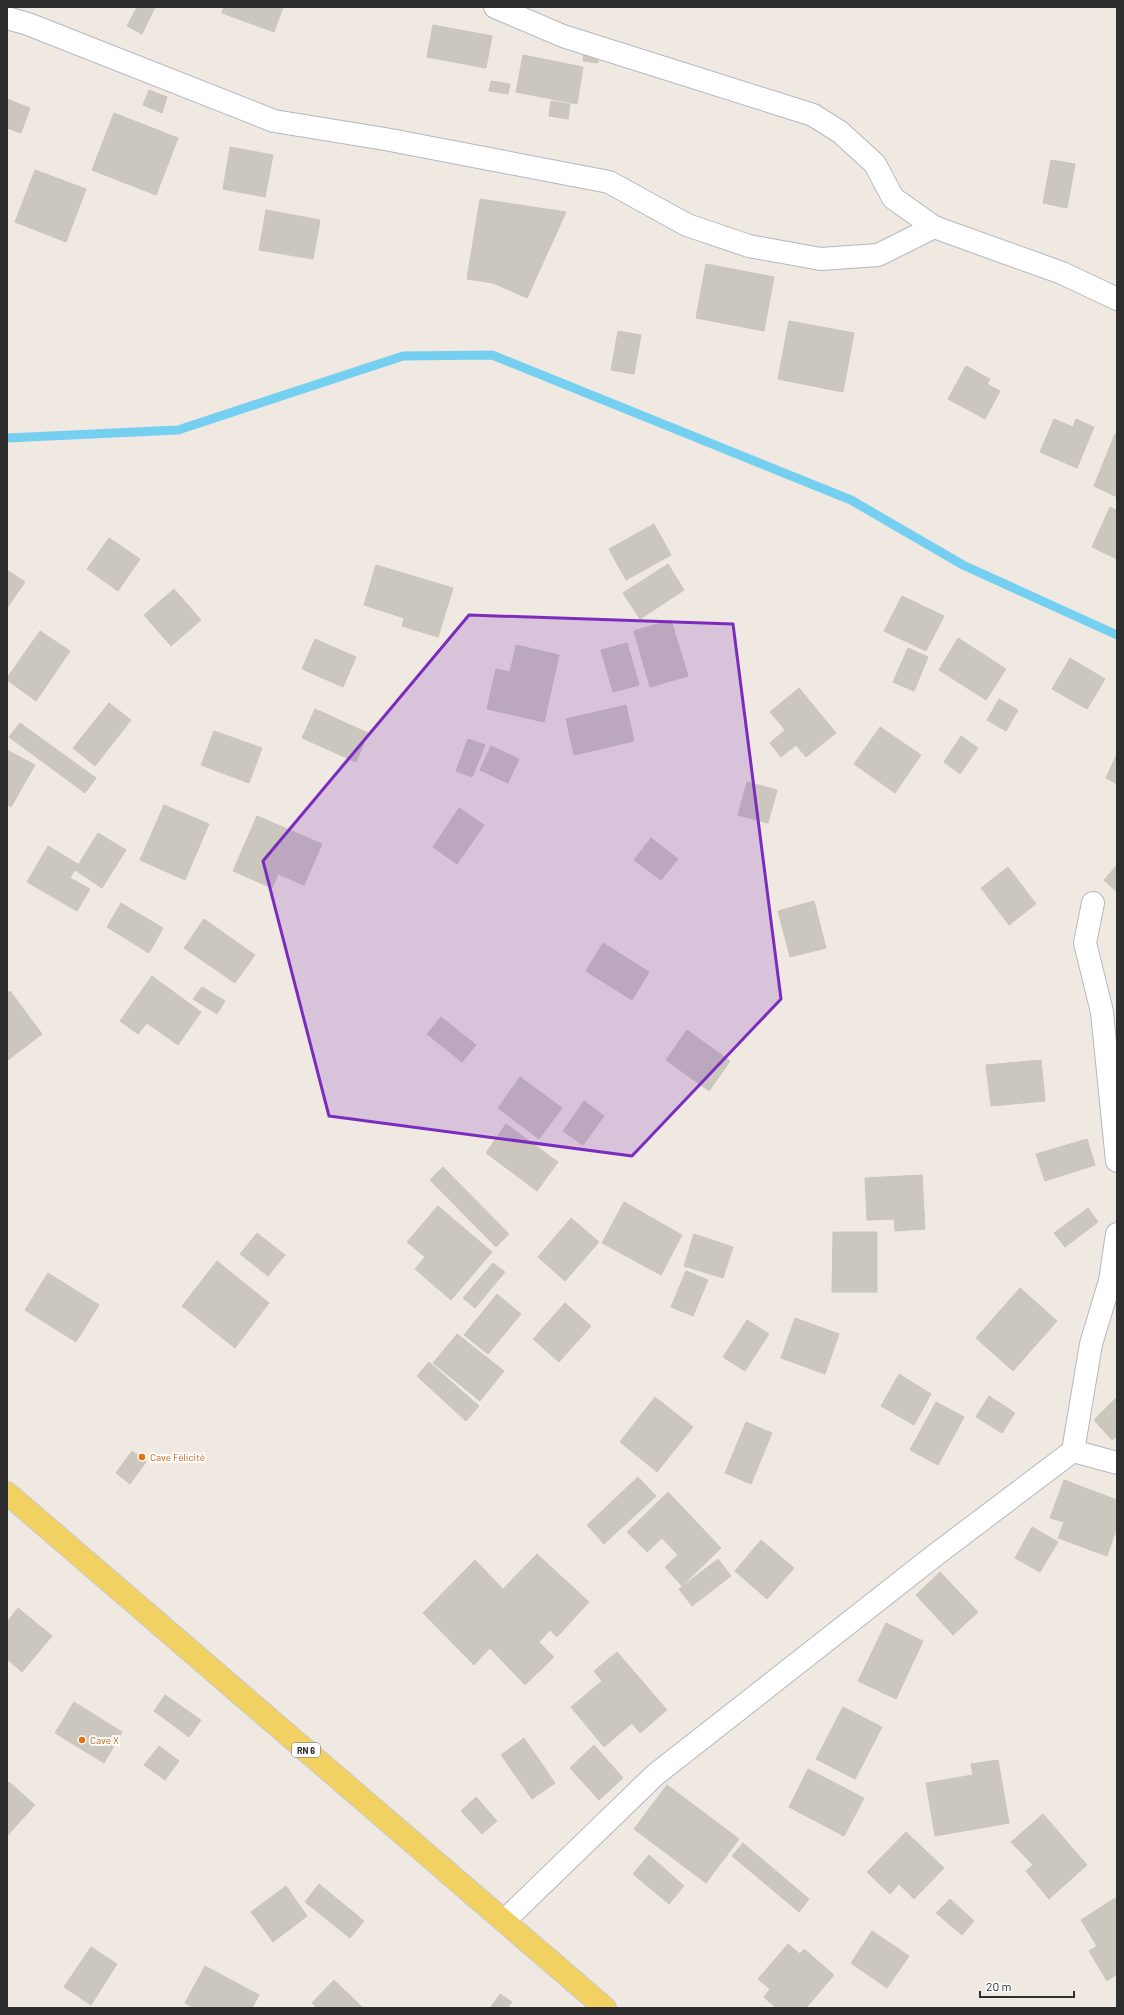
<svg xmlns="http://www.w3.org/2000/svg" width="1124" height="2015" font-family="Barlow,sans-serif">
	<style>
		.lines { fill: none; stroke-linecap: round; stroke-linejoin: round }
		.stream { stroke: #75cff0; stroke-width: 9 }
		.building { fill: #cbc7bf; stroke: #cbc5ba }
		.minor-casing { stroke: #b4b7c1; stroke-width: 24 }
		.major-casing { stroke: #c9c9c9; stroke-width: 24 }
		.minor { stroke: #fff; stroke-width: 22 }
		.major { stroke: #f2d163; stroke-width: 22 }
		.marked { fill: #7b2cbf; fill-opacity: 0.2; stroke: #7b2cbf; stroke-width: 3; stroke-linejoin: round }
		.food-dot { fill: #e8710a; stroke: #fff; stroke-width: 1.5 }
		.labels { text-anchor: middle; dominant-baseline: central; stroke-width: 4; stroke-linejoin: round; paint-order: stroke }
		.shield { fill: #fff; stroke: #6d6d6d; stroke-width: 1 }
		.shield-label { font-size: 9px; font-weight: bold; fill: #2e2e2e }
		.food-label { font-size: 10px; fill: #c56008; stroke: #fff; text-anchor: start }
	</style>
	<rect width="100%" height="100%" fill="#efe9e1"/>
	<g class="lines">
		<!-- stream -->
		<polyline class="stream" points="7,438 178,430 403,356 492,355 851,500 963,565 1117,635"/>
	</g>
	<!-- building -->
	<g class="building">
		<polygon points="137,7 155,7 142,34 127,26"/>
		<polygon points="224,7 283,7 274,32 222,13"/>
		<polygon points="433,25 492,36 486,68 427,57"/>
		<polygon points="584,51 600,54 598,63 583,61"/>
		<polygon points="523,55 583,67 577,104 516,92"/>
		<polygon points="491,81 510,84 508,94 489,91"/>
		<polygon points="149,90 167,97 162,113 143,105"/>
		<polygon points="7,99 30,108 21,133 7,128"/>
		<polygon points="551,101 570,104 568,119 549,116"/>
		<polygon points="114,113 178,138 156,195 92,170"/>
		<polygon points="230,147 273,155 265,197 223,189"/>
		<polygon points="1051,160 1075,164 1067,208 1043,203"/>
		<polygon points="35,170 86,189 66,242 15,222"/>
		<polygon points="480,199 566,212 527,298 493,283 467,279"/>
		<polygon points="266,210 320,220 313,259 259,250"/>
		<polygon points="706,264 774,277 764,331 696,318"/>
		<polygon points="789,321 854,333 843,392 778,379"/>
		<polygon points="618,331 641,335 634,374 611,370"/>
		<polygon points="966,366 990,379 987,384 1000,391 985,419 948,399"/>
		<polygon points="1054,419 1073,427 1076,419 1094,427 1077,468 1040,452"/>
		<polygon points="1115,434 1117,435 1117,497 1094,486"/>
		<polygon points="1110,507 1117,511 1117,559 1092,547"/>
		<polygon points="654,524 671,555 626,580 609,549"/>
		<polygon points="109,538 140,559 118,591 87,569"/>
		<polygon points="668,564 684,590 640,619 623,593"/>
		<polygon points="376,565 453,588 438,637 402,626 404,618 364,605"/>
		<polygon points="7,570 25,582 7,608"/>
		<polygon points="174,589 201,620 171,646 144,615"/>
		<polygon points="902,596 944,616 926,651 884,631"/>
		<polygon points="671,620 688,676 650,687 634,631"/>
		<polygon points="40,631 70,651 36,701 7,680 7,678"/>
		<polygon points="958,638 1006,669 986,700 939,670"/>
		<polygon points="315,639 356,657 343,687 302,669"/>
		<polygon points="627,643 639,685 613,692 601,650"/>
		<polygon points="516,645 559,655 544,722 487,709 496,669 510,672"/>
		<polygon points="908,648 928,657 914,691 893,682"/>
		<polygon points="1070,658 1105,679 1087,709 1052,689"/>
		<polygon points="799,688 836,733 806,757 796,745 781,757 770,743 785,730 770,712"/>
		<polygon points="999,699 1018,710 1006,731 987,720"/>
		<polygon points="109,703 131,720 95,766 73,748"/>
		<polygon points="626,705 634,741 574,755 566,719"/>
		<polygon points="315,709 368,733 356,762 302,738"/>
		<polygon points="20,723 96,778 85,793 9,737"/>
		<polygon points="880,727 921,755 895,793 854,764"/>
		<polygon points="214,731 262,748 249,783 201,765"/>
		<polygon points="961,736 978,748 960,774 944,762"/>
		<polygon points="468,739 485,745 472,777 456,771"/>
		<polygon points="491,746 519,759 508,783 480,770"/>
		<polygon points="7,750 35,765 11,807 7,804"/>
		<polygon points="1117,754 1117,784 1106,778"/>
		<polygon points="747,782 777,790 768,823 738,815"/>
		<polygon points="164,805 209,824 185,880 140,860"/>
		<polygon points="459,808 484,825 457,864 433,847"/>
		<polygon points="257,816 322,844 304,885 278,874 272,888 233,871"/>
		<polygon points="98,833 126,850 102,888 75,870"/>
		<polygon points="651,838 678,859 661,880 634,860"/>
		<polygon points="48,846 78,864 70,878 90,889 77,911 27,882"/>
		<polygon points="1117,865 1117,892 1104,880"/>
		<polygon points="1008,867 1036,904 1009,925 981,888"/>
		<polygon points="814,901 826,948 790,957 778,911"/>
		<polygon points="121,903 163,928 149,953 107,927"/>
		<polygon points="204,919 255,955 235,983 184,948"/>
		<polygon points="603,943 649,972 632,1000 586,971"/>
		<polygon points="152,976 201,1012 178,1045 147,1023 138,1034 120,1021"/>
		<polygon points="202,987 225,1001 217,1014 193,999"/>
		<polygon points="10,991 42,1034 8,1060 7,993"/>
		<polygon points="441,1017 476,1045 462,1062 427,1034"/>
		<polygon points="687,1030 730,1061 709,1091 666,1060"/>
		<polygon points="1041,1060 1045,1101 991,1106 986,1065"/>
		<polygon points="520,1077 562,1108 539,1139 498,1108"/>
		<polygon points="584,1101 604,1116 583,1145 563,1131"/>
		<polygon points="506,1124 558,1162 537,1191 486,1153"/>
		<polygon points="1087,1139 1095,1165 1045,1181 1036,1154"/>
		<polygon points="443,1167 509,1234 496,1247 430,1180"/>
		<polygon points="922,1175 925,1229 895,1231 894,1219 867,1220 865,1178"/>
		<polygon points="624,1202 682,1235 661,1275 602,1243"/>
		<polygon points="438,1206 492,1252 451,1300 415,1269 425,1257 407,1242"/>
		<polygon points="1088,1208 1098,1222 1065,1247 1054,1233"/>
		<polygon points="571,1218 599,1242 565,1281 538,1257"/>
		<polygon points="833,1232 877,1232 877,1292 832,1292"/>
		<polygon points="257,1233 285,1255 268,1276 240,1254"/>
		<polygon points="694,1234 733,1247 723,1278 684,1266"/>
		<polygon points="217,1261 269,1303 235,1348 182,1306"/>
		<polygon points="493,1263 505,1272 475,1308 463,1298"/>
		<polygon points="686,1271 708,1280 693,1316 671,1307"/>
		<polygon points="48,1273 99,1305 76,1342 25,1310"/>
		<polygon points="1020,1288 1057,1321 1013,1371 976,1338"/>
		<polygon points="497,1294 521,1314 488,1354 464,1335"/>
		<polygon points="565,1303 591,1326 559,1362 533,1339"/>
		<polygon points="795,1318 839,1334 825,1374 781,1358"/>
		<polygon points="747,1320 769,1334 745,1371 723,1357"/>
		<polygon points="457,1334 504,1371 480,1401 433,1363"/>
		<polygon points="429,1362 479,1406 466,1421 417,1376"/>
		<polygon points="899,1374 931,1394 914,1425 881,1406"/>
		<polygon points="989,1396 1015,1413 1002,1433 976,1417"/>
		<polygon points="655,1397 693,1427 657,1472 620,1442"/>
		<polygon points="1117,1397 1117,1436 1112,1440 1094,1420"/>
		<polygon points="936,1402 964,1417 938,1465 910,1450"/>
		<polygon points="746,1422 772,1433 751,1484 725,1473"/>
		<polygon points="132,1451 146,1462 130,1484 116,1473"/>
		<polygon points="638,1477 656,1496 604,1544 587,1525"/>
		<polygon points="1064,1480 1117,1500 1117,1527 1107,1556 1058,1538 1064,1522 1050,1518"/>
		<polygon points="668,1492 721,1548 682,1586 665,1567 678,1555 662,1538 647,1552 627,1532"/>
		<polygon points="1032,1527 1058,1542 1040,1572 1015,1558"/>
		<polygon points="761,1540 794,1568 767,1599 735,1571"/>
		<polygon points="537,1554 589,1602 557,1637 550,1630 539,1642 554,1657 525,1685 490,1648 474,1665 423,1613 475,1560 503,1589"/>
		<polygon points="718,1559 731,1576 692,1606 679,1589"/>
		<polygon points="940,1572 978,1612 953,1635 916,1595"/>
		<polygon points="18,1608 52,1636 22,1672 7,1659 7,1622"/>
		<polygon points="886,1623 923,1641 896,1699 858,1681"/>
		<polygon points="617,1652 667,1710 640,1733 632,1723 604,1747 571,1707 602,1681 594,1671"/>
		<polygon points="165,1695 201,1720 189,1737 154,1711"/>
		<polygon points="74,1702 122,1732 104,1763 55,1733"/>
		<polygon points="843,1707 882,1727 855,1779 816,1759"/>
		<polygon points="524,1738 555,1783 532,1799 501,1755"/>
		<polygon points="594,1745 623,1778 599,1800 570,1768"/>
		<polygon points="159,1746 179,1761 165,1780 144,1765"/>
		<polygon points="998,1760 1009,1823 935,1836 926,1783 973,1775 971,1764"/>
		<polygon points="808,1769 864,1798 844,1836 789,1807"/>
		<polygon points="9,1782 35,1805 7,1836 7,1784"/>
		<polygon points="667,1785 739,1839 706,1883 634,1829"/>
		<polygon points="476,1797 497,1821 482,1834 461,1811"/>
		<polygon points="1043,1814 1087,1865 1049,1899 1026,1871 1033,1865 1011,1842"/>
		<polygon points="906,1832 944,1868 914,1899 899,1884 890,1894 867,1872"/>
		<polygon points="743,1843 809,1899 799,1912 732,1856"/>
		<polygon points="649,1855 684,1886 669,1904 633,1874"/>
		<polygon points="319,1884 364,1921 350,1938 305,1902"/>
		<polygon points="286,1886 307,1916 273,1942 251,1912"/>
		<polygon points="1115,1898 1117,1901 1117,1974 1107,1981 1089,1951 1097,1946 1081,1920"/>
		<polygon points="950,1899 974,1921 962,1935 936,1913"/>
		<polygon points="872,1931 909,1956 887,1988 851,1963"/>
		<polygon points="788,1944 800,1954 804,1949 834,1975 806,2008 776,2008 764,1997 770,1989 758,1979"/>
		<polygon points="91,1947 117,1964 91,2005 64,1987"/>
		<polygon points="205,1966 259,1995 252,2008 195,2008 185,2003"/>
		<polygon points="334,1980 362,2007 362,2008 317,2008 312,2003"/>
		<polygon points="500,1994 512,2002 507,2008 490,2008"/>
	</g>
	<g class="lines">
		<!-- minor casing -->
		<g class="minor-casing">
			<g id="minor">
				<polyline points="495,7 563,36 813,115 840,132 875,164 893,198 934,227 1062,273 1117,299"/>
				<polyline points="7,18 28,24 274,121 385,139 609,182 687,225 749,246 821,259 878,255 934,227"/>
				<polyline points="1093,903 1085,943 1102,1012 1117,1161"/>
				<polyline points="1073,1451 1091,1344 1110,1281 1117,1234"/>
				<polyline points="504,1921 655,1775 934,1556 1073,1451 1117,1463"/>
			</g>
		</g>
		<!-- major casing -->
		<g class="major-casing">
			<polyline id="major" points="7,1493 605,2008"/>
		</g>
		<!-- minor -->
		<use href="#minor" class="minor"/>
		<!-- major -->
		<use href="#major" class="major"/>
	</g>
	<!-- marked area -->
	<path class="marked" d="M 469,615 L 733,624 L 781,999 L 632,1156 L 329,1116 L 263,861 Z"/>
	<!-- markers -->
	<g class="food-dot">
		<circle cx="142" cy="1457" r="4"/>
		<circle cx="82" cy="1740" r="4"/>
	</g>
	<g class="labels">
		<!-- shield labels -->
		<rect class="shield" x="292" y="1743" width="28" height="14" rx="3"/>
		<g class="shield-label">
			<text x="306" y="1750">RN 6</text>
		</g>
		<!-- food labels -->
		<g class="food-label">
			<text x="150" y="1457">Cave Félicité</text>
			<text x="90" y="1740">Cave X</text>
		</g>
	</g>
	<!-- border -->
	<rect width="1124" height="2015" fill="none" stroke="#2e2e2e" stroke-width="16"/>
	<!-- scale -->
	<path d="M980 1991v6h94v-6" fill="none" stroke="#2e2e2e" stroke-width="2"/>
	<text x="986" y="1991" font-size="12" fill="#2e2e2e" stroke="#ffffff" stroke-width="3" paint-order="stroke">20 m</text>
</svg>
